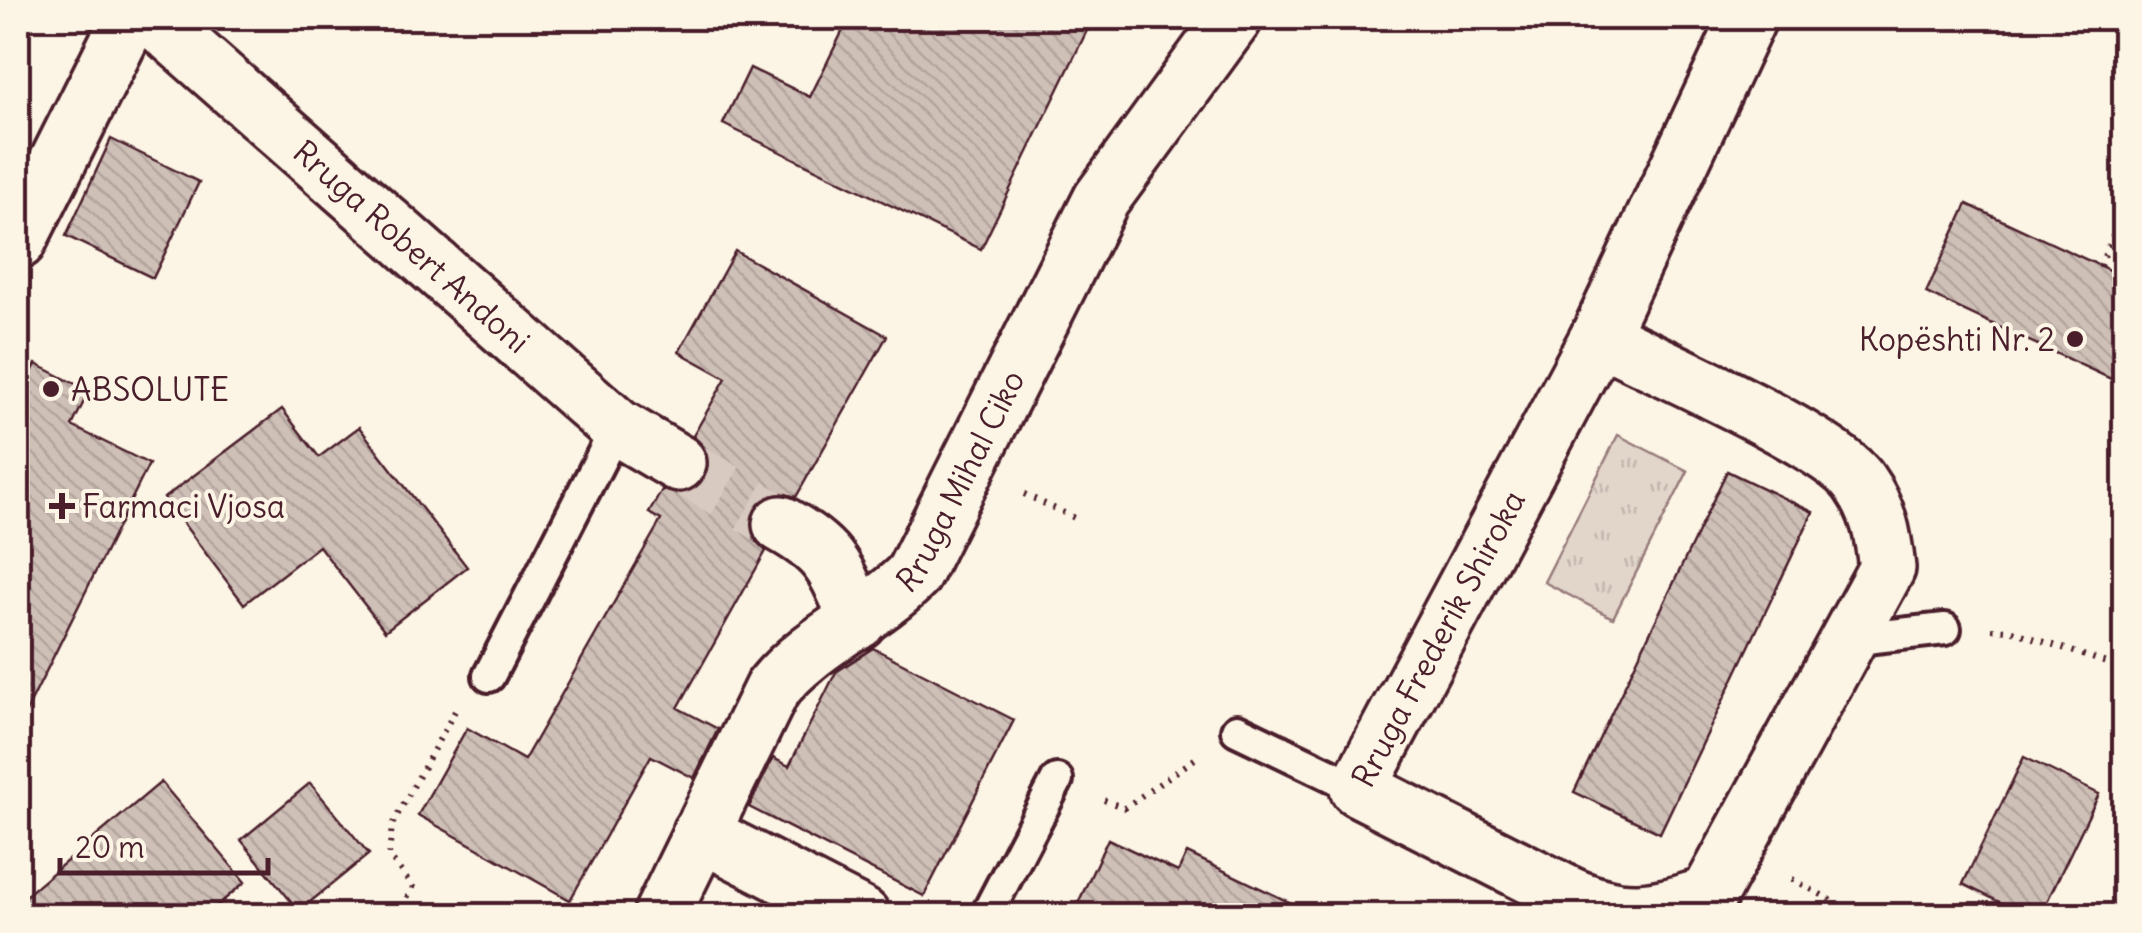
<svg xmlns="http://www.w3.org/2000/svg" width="2142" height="933" font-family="Delius,sans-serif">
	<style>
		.park { fill: url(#park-tufts); stroke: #967a7a; stroke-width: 2.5 }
		.building { fill: url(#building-back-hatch); stroke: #4a1f2b; stroke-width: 2.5 }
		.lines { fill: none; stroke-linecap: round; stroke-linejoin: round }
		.minor-tunnel { stroke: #d8cac0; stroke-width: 55; stroke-dasharray: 55 28; stroke-linecap: butt }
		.service-casing { stroke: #4a1f2b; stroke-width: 38 }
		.minor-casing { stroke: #4a1f2b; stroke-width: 62 }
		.path { stroke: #4a1f2b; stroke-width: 6; stroke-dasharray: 2.5 8; stroke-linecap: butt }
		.service { stroke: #fcf5e5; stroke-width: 30 }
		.minor { stroke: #fcf5e5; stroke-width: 55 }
		.poi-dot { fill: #4a1f2b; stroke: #fcf5e5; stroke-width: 4 }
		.labels { text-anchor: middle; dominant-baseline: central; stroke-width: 8; stroke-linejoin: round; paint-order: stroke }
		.street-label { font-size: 32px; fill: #4a1f2b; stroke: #fcf5e5 }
		.poi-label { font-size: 32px; fill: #4a1f2b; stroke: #fcf5e5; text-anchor: start }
	</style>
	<defs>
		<pattern id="park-tufts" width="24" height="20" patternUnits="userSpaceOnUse" patternTransform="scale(2.5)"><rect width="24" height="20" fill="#e2d5ca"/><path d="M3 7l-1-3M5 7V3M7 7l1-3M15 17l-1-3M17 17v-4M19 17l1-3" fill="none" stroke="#c3b6ae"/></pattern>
		<pattern id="building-back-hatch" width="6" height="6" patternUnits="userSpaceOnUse" patternTransform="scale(2.5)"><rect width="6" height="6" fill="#cfc0b7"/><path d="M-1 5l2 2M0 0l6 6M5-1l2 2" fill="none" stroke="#b3a59e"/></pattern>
	</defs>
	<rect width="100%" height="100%" fill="#fcf5e5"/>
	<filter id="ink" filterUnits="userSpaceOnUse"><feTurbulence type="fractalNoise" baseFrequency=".01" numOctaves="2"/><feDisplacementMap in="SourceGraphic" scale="20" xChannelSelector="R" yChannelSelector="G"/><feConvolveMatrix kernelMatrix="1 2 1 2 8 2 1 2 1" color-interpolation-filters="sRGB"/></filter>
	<g filter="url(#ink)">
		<!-- park -->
		<polygon class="park" points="1618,435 1688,471 1613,618 1544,582"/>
		<!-- building -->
		<g class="building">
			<polygon points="849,18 1093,18 981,249 723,124 750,68 810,97"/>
			<polygon points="111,139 199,182 153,278 66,236"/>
			<polygon points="1967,204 2124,277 2124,385 1926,293"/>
			<polygon points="735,251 887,336 796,497 782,493 767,496 754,509 750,523 753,538 766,551 678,708 718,729 694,778 651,756 570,900 418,815 467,728 524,760 661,520 649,513 662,490 677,494 692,491 705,478 709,462 706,449 693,436 726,378 679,352"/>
			<polygon points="36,364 89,391 72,426 149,464 18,728 18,400"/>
			<polygon points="282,409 319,457 359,427 467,567 385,631 319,546 244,604 164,498"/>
			<polygon points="1727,471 1813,512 1660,833 1574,792"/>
			<polygon points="873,648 1014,720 924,896 749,807 773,758 789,766 836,672"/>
			<polygon points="2024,757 2099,794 2040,916 2028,916 1963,884"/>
			<polygon points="161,782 245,882 205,916 18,916 18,902"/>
			<polygon points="310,783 369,854 299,911 241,840"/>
			<polygon points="1108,839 1178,872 1187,853 1318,916 1072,916"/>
		</g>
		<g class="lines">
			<!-- minor-tunnel -->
			<polyline class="minor-tunnel" points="678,463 781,524"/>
			<!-- service casing -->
			<g class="service-casing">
				<g id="service">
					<polyline points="1848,640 1945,629"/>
					<polyline points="489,676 617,427"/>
					<polyline points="1237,730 1358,788"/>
					<polyline points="986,916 1057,780"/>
				</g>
			</g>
			<!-- minor casing -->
			<g class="minor-casing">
				<g id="minor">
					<path id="s1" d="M 153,18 L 617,427 L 678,463"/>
					<polyline points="18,241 130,18"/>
					<path d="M 781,524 C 833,553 835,568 858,621"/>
					<polyline points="700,833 862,916"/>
					<path d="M 1567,894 C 1624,920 1652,913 1709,895 L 1887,568 C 1883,535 1879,510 1859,482 C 1830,440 1653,364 1599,336"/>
					<path id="s2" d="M 661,916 L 772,689 C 810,641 869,619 913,575 L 1101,200 L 1234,18"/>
					<path id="s3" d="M 1557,916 L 1567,894 L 1358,788 L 1599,336 L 1748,18"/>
				</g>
			</g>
			<!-- path -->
			<g class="path">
				<polyline points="2100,266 2124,209"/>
				<polyline points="1024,494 1079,520"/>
				<polyline points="1992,629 2010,630 2124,669"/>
				<polyline points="1104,800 1124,808 1199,756"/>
				<polyline points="1792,879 1861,916"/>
				<polyline points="397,916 413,887 389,856 392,825 455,711"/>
			</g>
			<!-- service -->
			<use href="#service" class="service"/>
			<!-- minor -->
			<use href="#minor" class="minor"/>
		</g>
	</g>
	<!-- markers -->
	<g class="poi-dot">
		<circle cx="2075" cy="339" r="10"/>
		<circle cx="51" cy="389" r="10"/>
		<path d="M57 491h10v10h10v10h-10v10h-10v-10h-10v-10h10z"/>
	</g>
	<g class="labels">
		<!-- street labels -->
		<g class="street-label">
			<text stroke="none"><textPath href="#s1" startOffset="345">Rruga Robert Andoni</textPath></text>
			<text stroke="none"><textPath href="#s2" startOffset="540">Rruga Mihal Ciko</textPath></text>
			<text stroke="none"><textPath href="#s3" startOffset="428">Rruga Frederik Shiroka</textPath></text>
		</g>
		<!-- poi labels -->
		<g class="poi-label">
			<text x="2055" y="339" text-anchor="end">Kopështi Nr. 2</text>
			<text x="71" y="389">ABSOLUTE</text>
			<text x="82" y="506">Farmaci Vjosa</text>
		</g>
	</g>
	<!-- margin -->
	<rect width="2142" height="933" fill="none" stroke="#fcf5e5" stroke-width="60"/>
	<rect x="30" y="30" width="2082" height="873" fill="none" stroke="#4a1f2b" stroke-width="4" filter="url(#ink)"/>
	<!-- scale -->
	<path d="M60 858v15h208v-15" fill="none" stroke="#4a1f2b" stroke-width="5"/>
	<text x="75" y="858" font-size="30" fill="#4a1f2b" stroke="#fcf5e5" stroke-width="8" paint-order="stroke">20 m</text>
</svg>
